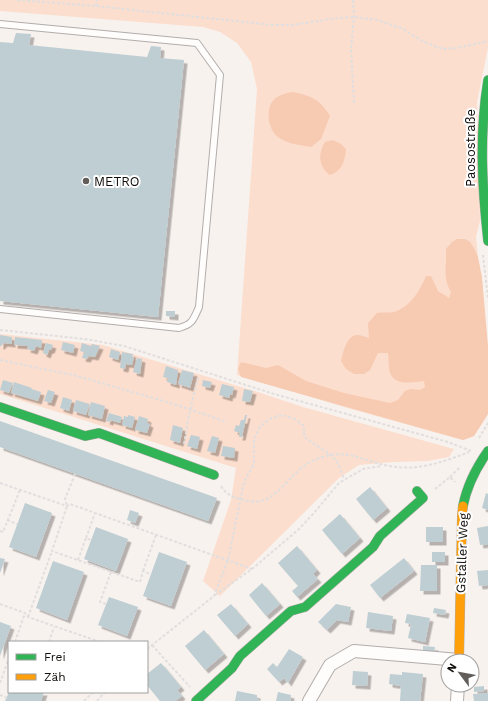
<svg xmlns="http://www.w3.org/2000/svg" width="488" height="701" font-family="'Work Sans',sans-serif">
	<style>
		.green { fill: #fcdece }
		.forest { fill: #f7cab2 }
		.building { fill: #beced3; filter: url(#shadow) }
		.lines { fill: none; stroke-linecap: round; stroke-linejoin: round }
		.lane-casing { stroke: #b2adab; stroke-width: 8 }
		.street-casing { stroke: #b2adab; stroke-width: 14 }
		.fast-casing { stroke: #b2adab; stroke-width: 10 }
		.slow-casing { stroke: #b2adab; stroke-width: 10 }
		.path { stroke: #e0dede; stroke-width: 2; stroke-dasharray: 3 2; stroke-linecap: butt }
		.lane { stroke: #fefdfc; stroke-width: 6 }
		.street { stroke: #fefdfc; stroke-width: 12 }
		.fast { stroke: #30b455; stroke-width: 9 }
		.slow { stroke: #ff9f0a; stroke-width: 9 }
		.poi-dot { fill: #615d5a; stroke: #fff; stroke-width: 1.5 }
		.labels { text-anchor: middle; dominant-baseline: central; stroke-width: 4; stroke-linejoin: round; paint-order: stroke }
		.street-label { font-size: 13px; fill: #100d0b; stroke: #fff }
		.poi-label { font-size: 13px; fill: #100d0b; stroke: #fff; text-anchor: start }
	</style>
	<defs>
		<filter id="shadow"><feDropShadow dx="3.5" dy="3.5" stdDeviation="0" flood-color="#0004"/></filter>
	</defs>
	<rect width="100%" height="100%" fill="#f8f2ee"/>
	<!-- green -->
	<g class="green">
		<polygon points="0,0 488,0 488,48 477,102 480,221 476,237 488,354 488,414 474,436 463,440 351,409 237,375 257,89 251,62 237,43 220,32 203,27 0,11"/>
		<polygon points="0,334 103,345 258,392 303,407 454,449 449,457 428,461 394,462 359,465 339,478 220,596 203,581 231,500 236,468 0,394"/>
	</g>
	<!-- forest -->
	<g class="forest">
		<path d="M 293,92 C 311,96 320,99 330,116 L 321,139 L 311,147 C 300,145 287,144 278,137 C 272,132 271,128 269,121 C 267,101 275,95 293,92 Z"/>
		<path d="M 333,140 L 341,144 L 346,149 C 345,161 342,171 330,175 C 318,167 318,153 325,142 Z"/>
		<path d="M 457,239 L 465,239 L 470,242 L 474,248 L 478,257 L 482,277 L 488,346 L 488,414 L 474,436 L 463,440 L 241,377 L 238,369 L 241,362 L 266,368 L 278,365 L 306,381 L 344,393 L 390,403 L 398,400 L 405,391 L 411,389 L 420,390 L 425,387 L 424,381 C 414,382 397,386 391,375 C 388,369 389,360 388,353 L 378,353 L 370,370 L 364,374 L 354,374 L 346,369 L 341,361 C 343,353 346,336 357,335 C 361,335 366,337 369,338 L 368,323 L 377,313 C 382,312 389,313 394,312 C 410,307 420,291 426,276 L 431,276 L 438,291 L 449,298 L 451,292 C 442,276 447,266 446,249 L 452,242 Z"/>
	</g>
	<!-- building -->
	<g class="building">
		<polygon points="16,33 31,34 29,45 147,57 151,46 161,47 160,58 184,60 158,317 0,301 0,42 13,43"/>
		<polygon points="166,311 175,311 175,317 166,316"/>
		<polygon points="0,335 12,337 12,344 4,343 1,346 0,346"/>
		<polygon points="15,337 42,340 41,348 36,346 34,351 27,349 28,346 14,345"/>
		<polygon points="63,342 75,345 73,353 61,350"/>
		<polygon points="46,343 53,345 51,350 49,350 47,355 43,353"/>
		<polygon points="82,343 91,346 92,344 100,346 95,357 89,356 87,359 82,358 84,352 80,351"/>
		<polygon points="111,349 120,352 118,360 109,357"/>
		<polygon points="122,352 133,354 132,357 134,357 132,365 126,364 125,369 120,368"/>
		<polygon points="137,358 142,359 140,374 133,372"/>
		<polygon points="166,366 178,370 176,385 167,382 168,378 163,377"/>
		<polygon points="182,370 194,373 190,388 178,384"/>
		<polygon points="3,380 13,383 9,393 0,390"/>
		<polygon points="203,380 212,382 210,388 202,386"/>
		<polygon points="14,382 32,388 31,389 41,392 38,401 11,393"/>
		<polygon points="222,384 234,387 232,395 230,394 229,398 219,395"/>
		<polygon points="244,389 253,391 250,402 242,401"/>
		<polygon points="48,390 55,392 51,403 44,401"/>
		<polygon points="63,397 72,400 69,411 60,408"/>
		<polygon points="76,400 90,404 86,415 73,411"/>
		<polygon points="91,402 105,406 102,419 88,415"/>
		<polygon points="109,413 122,417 120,423 110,420 110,422 106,421"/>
		<polygon points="128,415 135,417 132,428 122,425 124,416 128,417"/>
		<polygon points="245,415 247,415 242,437 239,437 240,433 234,431 236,425 239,426 241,420 244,420"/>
		<polygon points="139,416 148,419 147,423 150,424 147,433 135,430"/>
		<polygon points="0,421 217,498 208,521 0,447"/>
		<polygon points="173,425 183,428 180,443 170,440"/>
		<polygon points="191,435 200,437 197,449 187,446"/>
		<polygon points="212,436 219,438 215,453 207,451"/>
		<polygon points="223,446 235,448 234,458 221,456"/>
		<polygon points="370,487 387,508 373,520 356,499"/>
		<polygon points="486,493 488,494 488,510 482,508"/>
		<polygon points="25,503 52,513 36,557 9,547"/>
		<polygon points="130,510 139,513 135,523 127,520"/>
		<polygon points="340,514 360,538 342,554 322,530"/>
		<polygon points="488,526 488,544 480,545 477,528"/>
		<polygon points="96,527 128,539 116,571 84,559"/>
		<rect x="426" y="527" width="17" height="15"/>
		<polygon points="297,546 317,570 313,574 318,579 297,597 292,591 298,586 278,563"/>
		<polygon points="159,552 187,562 171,606 143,596"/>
		<rect x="432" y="552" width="13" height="10"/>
		<polygon points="0,558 5,559 0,573"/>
		<polygon points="404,558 414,571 380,598 370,585"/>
		<polygon points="53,561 84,572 67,620 36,608"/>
		<polygon points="421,565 437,565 437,591 420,591"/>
		<polygon points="488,570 488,585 479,586 477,571"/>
		<polygon points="262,583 280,604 266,616 249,595"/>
		<polygon points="109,597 138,607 127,636 98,625"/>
		<polygon points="231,604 248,624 235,636 217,615"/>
		<polygon points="336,604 351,607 348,622 337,620 327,630 318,622"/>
		<polygon points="434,608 446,610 445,615 433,613"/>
		<polygon points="368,612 393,616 391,631 366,628"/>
		<polygon points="407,614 430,618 425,642 408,638 411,624 405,623"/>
		<polygon points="0,622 11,626 0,656"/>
		<polygon points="204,630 224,654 205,670 185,646"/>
		<polygon points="423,646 435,647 434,653 423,652"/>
		<polygon points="289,649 303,657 288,683 284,678 279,682 267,669 273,663 277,667"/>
		<polygon points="161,663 181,687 177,690 182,696 175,701 160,701 147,685 147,674"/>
		<polygon points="353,671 368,672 367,686 352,685"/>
		<polygon points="402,672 423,674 420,701 400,701 401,686 389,684 390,674 402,675"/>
		<polygon points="484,686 484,691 474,692 474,687"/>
		<polygon points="237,691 257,695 257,699 261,701 235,701"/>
		<polygon points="9,692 44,692 41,701 5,701"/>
		<polygon points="278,692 291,695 290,701 276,701"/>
		<polygon points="488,693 488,701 474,701 473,694"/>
	</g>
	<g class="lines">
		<!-- lane casing -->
		<g class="lane-casing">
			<path id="lane" d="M 0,24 L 197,43 L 220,75 L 199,307 C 193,320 193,324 179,328 L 0,309"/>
		</g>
		<!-- street casing -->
		<g class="street-casing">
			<g id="street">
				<polyline points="309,701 330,665 354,651 459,660"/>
				<polyline points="457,701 458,685"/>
			</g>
		</g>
		<!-- fast casing -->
		<g class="fast-casing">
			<g id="fast">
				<path d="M 488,80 C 479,134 482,187 488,241"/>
				<polyline points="0,407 85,436 99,433 214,475"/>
				<path d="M 463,506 C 467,485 476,468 488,451"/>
				<polyline points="196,701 232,668 240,656 291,611 305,607 373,547 380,536 423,498 417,491"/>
			</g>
		</g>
		<!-- slow casing -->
		<g class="slow-casing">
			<polyline id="slow" points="459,661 462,515 463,506"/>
		</g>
		<!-- path -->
		<g class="path">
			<polyline points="17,0 96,6 272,25 293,25 329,19 354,17 377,20 401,28 424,42 443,49 457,48 488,41"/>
			<polyline points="353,0 354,17 351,48 354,103"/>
			<polyline points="96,6 97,0"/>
			<polyline points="483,255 488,298"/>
			<polyline points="0,330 85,339 124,346 274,394 448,442 471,451"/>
			<polyline points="0,360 77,376 177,405 227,422"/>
			<polyline points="479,438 488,423"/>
			<polyline points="184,444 190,410 198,378"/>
			<polyline points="75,474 65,499 67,506 52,551 140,582 143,571 150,574"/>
			<polyline points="450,477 460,467"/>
			<polyline points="0,483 67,506 70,504 252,569"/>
			<path d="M 221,486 C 226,494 232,497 241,499 C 272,510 282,483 303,467 C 307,463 314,460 319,458 C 350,447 367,464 396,467 C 421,470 446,461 469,452"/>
			<polyline points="435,489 450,477 455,482"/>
			<polyline points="7,520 17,524"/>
			<polyline points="0,531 3,532 20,490"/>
			<polyline points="86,538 95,513"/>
			<polyline points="78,560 86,538 91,540"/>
			<polyline points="143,571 156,535"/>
			<polyline points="215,595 252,569 298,530 314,513 339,483 363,469 382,466"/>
			<polyline points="0,604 25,613 28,617 100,642"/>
			<polyline points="106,604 100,602 111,572"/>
			<polyline points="28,617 52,551"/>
			<polyline points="15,642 25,613"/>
			<polyline points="49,642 54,627"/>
			<polyline points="152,645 190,687"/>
			<polyline points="147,649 214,596 228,560 244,482 254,464 254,440 259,428 269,419 282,415 295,419 304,426 304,437 331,455 338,463 344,479"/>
			<polyline points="0,683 9,658"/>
			<polyline points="0,695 7,698"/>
			<polyline points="84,701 93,692"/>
			<polyline points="97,701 105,692"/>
		</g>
		<!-- lane -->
		<use href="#lane" class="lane"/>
		<!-- street -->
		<use href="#street" class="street"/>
		<!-- fast -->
		<use href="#fast" class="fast"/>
		<!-- slow -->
		<use href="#slow" class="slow"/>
	</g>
	<!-- markers -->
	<circle class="poi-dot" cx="86" cy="181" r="4"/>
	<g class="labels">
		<!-- street labels -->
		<g class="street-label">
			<text transform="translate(470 148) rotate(-90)">Paosostraße</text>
			<text transform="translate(462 553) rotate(-88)">Gstaller Weg</text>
		</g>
		<!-- poi labels -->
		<g class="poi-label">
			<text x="94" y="181">METRO</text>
		</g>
	</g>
	<!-- legend -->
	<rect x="8" y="641" width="140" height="52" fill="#ffffff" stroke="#9f9e9d"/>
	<rect x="16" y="654" width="20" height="6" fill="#30b455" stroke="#9f9e9d"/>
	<text x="44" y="661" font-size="12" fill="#100d0b">Frei</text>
	<rect x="16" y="674" width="20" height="6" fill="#ff9f0a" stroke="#9f9e9d"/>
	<text x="44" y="681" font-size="12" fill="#100d0b">Zäh</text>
	<!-- north arrow -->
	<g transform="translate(460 673) rotate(302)"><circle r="19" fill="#ffffff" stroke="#9f9e9d"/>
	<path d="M0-3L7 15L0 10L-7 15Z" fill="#615d5a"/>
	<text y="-6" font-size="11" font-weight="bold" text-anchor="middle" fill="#100d0b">N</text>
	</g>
</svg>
